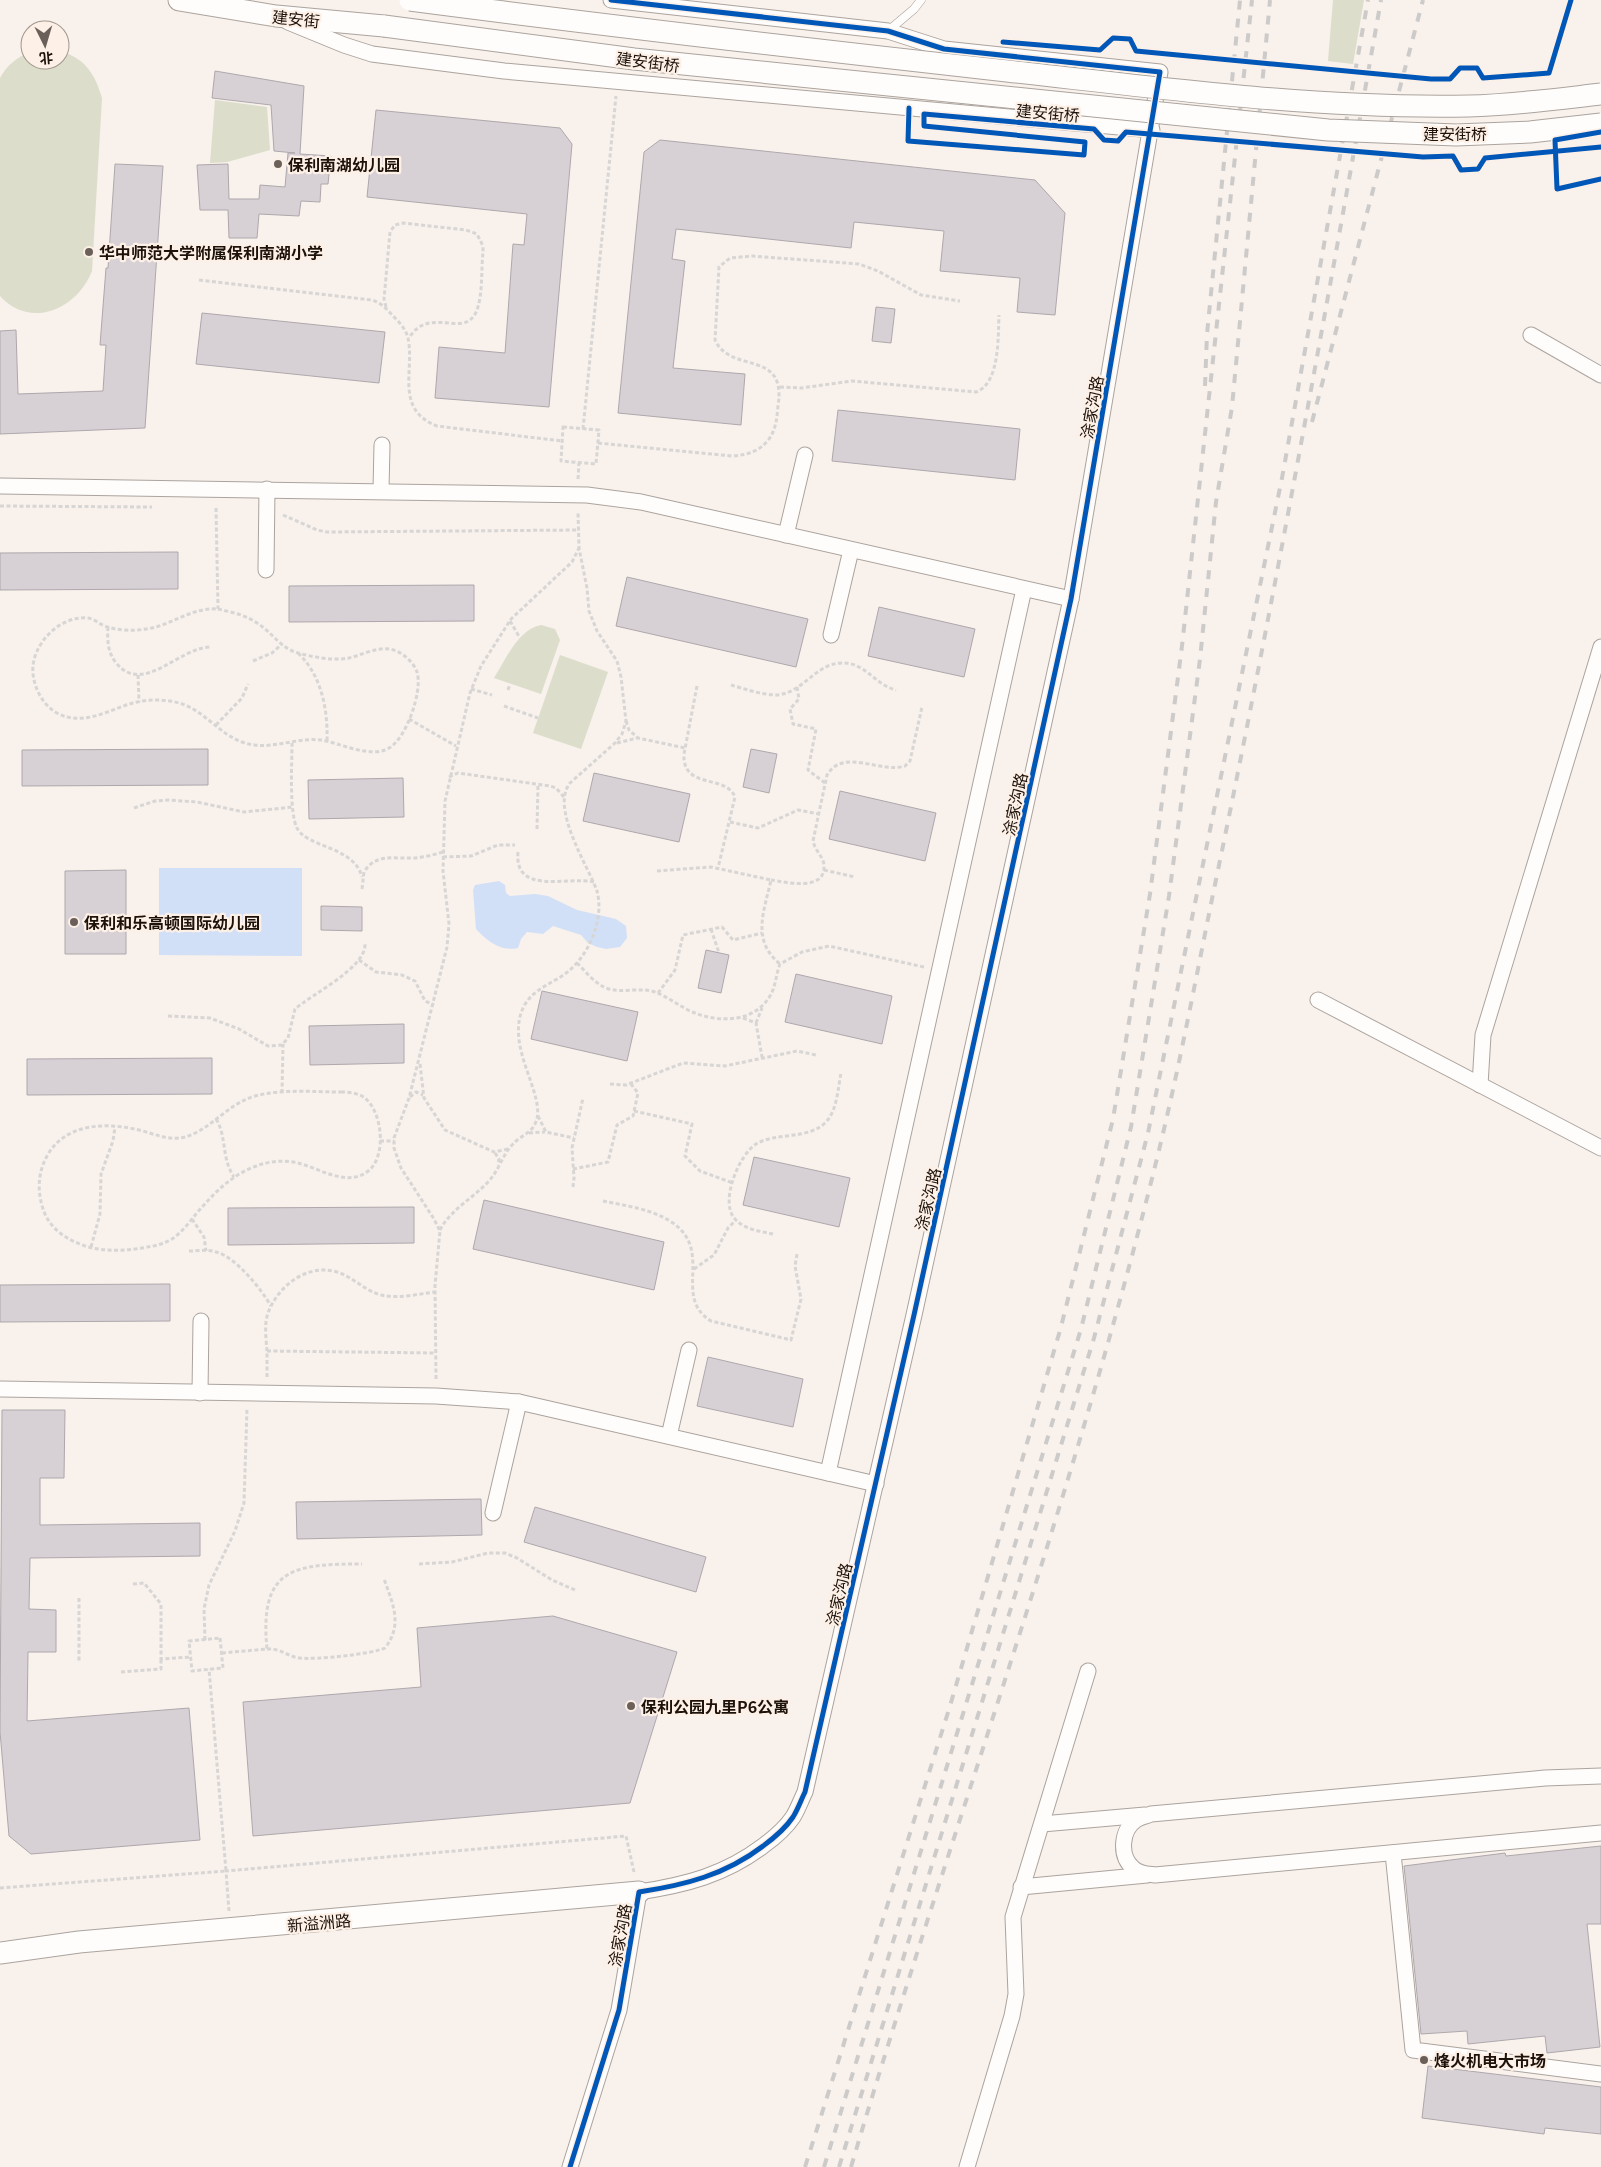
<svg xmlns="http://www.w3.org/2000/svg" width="1601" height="2167" font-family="Georgia,'Noto Sans SC',serif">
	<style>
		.green { fill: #dcddca }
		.water { fill: #d2e0f7 }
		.building { fill: #d7d1d5; stroke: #aea8ac }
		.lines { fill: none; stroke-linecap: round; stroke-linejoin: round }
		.lane-casing { stroke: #aca39d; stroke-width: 9 }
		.street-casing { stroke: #aca39d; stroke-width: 17 }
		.secondary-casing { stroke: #aca39d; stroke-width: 23 }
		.path { stroke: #d8d6d4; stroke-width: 3; stroke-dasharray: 4 2.5; stroke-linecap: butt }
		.lane { stroke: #fefdfc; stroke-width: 8 }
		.street { stroke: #fefdfc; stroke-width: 15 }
		.secondary { stroke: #fefdfc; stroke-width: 21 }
		.rail { stroke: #cdcbc9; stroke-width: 4; stroke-dasharray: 9 9; stroke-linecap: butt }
		.secondary-bridge-casing { stroke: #aca39d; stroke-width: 23; stroke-linecap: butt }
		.path-bridge { stroke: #d8d6d4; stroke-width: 3; stroke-dasharray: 4 2.5; stroke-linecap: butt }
		.secondary-bridge { stroke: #fefdfc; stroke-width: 21 }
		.cycleway-casing { stroke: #fdf0e7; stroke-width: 8 }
		.cycleway { stroke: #0057b8; stroke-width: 5 }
		.poi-dot { fill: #6a6059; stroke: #fdf0e7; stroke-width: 2 }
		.labels { text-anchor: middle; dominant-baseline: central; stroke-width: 4.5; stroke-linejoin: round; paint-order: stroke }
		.street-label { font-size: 16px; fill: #1d120a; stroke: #fdf0e7 }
		.poi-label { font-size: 16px; font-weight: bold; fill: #1d120a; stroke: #fdf0e7; text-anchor: start }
	</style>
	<rect width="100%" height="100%" fill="#f8f1ec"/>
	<!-- green -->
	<g class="green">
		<polygon points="1333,0 1364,0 1353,64 1328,61"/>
		<path d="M 60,51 C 85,58 95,74 102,98 L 92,271 C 77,309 31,330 0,296 L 0,78 C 7,65 16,58 30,52 L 30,60 L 60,60 Z"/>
		<polygon points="215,100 267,107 270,150 227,162 210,163"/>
		<path d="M 541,625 L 555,629 L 560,640 L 541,694 L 494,678 C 505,661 518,629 541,625 Z"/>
		<polygon points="560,655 608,672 581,749 533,733"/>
	</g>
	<!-- water -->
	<g class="water">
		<polygon points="159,868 302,868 302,956 159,955"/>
		<path d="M 499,881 L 505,885 L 506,893 L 510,896 L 535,894 L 548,896 L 577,910 L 616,919 L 626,926 L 627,938 L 620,947 L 606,949 L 597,947 L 588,943 L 581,935 L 553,926 L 543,934 L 527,932 L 521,939 L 518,948 C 501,952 487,941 476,929 L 473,890 L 475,885 Z"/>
	</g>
	<!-- building -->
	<g class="building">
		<polygon points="215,71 304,86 300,154 331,156 328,184 321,184 320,202 301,201 299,216 259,214 257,238 229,238 228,210 200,210 197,165 228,164 229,199 259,199 260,185 285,187 288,153 295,153 274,151 271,105 212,98"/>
		<polygon points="376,110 560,128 572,144 549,407 435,398 439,347 505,353 513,244 524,245 527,214 367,197"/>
		<polygon points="660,140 1035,180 1065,213 1055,315 1017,312 1020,278 940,271 944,231 854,222 851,248 676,229 672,259 685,261 673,368 745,374 741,425 618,413 644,152"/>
		<polygon points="115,164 163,166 145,428 0,434 0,331 16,330 18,394 103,391 106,345 100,345 106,268 108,268"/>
		<polygon points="876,307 895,309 891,343 872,341"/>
		<polygon points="202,313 385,332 379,383 196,364"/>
		<polygon points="838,410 1020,429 1015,480 832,461"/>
		<polygon points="178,552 178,589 0,590 0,553"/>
		<polygon points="627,577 808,619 796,667 616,626"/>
		<polygon points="474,585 474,621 289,622 289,586"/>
		<polygon points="879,607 975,629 964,677 868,656"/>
		<polygon points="208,749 208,785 22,786 22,750"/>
		<polygon points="751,749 777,754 769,793 743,787"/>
		<polygon points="594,773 690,794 679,842 583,821"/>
		<polygon points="403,778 404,817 309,819 308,780"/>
		<polygon points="840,791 936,813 925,861 829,839"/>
		<polygon points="126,870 126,954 65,954 65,871"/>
		<polygon points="321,906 362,907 362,931 321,930"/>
		<polygon points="706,950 729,955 721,993 698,988"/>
		<polygon points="796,974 892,996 882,1044 785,1022"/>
		<polygon points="542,991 638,1012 627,1061 531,1039"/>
		<polygon points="404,1024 404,1063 310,1065 309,1026"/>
		<polygon points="212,1058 212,1094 27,1095 27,1059"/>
		<polygon points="754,1157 850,1178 839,1227 743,1205"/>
		<polygon points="484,1200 664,1242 654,1290 473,1249"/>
		<polygon points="414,1207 414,1243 228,1245 228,1208"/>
		<polygon points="170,1284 170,1321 0,1322 0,1285"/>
		<polygon points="708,1357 803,1379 793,1427 697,1406"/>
		<polygon points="2,1410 65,1410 64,1478 40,1478 40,1525 200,1523 200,1556 30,1558 29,1609 56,1610 56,1652 28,1652 27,1721 189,1708 200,1840 31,1854 9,1836 0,1732"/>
		<polygon points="481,1499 482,1535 297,1539 296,1502"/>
		<polygon points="535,1507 706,1557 696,1592 524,1542"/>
		<polygon points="553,1616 677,1652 630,1803 253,1836 243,1702 421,1687 417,1628"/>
		<polygon points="1601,1846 1601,1924 1587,1924 1600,2047 1547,2053 1545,2036 1468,2044 1467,2031 1421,2034 1404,1866 1505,1853 1506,1856"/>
		<polygon points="1428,2066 1601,2087 1601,2134 1545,2128 1544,2134 1422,2118"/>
	</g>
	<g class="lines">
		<!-- lane casing -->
		<g class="lane-casing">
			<polyline id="lane" points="888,31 914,9 921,0"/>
		</g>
		<!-- street casing -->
		<g class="street-casing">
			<g id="street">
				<polyline points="288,22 344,45 372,54 504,71 1152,130"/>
				<polyline points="1531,335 1601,375"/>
				<polyline points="0,486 587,495 641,502 1071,599"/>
				<polyline points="381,490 382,445"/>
				<polyline points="786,535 805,455"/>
				<polyline points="266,570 267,489"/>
				<polyline points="831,635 851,550"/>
				<polyline points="1318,1000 1601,1148"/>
				<polyline points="1480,1085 1483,1035 1601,647"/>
				<polyline points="0,1389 436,1396 519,1402 876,1484"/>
				<polyline points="200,1393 201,1321"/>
				<polyline points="669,1436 689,1350"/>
				<polyline points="828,1473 1024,589"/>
				<polyline points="493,1513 519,1402"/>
				<path d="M 1601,1776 L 1545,1778 L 1151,1814 C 1147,1816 1140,1817 1136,1820 C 1121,1830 1119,1856 1133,1868 C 1139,1874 1148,1874 1155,1875 L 1601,1833"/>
				<polyline points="1042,1824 1145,1815"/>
				<polyline points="1393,1853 1413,2050 1601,2074"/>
				<polyline points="1021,1887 1147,1875"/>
				<path d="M 570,2167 L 619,2010 L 639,1892 C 685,1885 725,1875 763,1846 C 774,1838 785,1829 793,1817 C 798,1809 801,1800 805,1792 L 914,1315 L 1071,599 L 1160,72 L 944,49 L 888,31 L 611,0"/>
				<polyline points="967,2167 1012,2016 1016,1994 1013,1917 1088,1671"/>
			</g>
		</g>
		<!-- secondary casing -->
		<g class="secondary-casing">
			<g id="secondary">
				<polyline points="179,0 276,16 384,26"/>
				<polyline points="0,1953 79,1942 639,1892"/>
			</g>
		</g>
		<!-- path -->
		<g class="path">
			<polyline points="1549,73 1571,0"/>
			<path d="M 199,280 L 372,300 C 381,303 387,309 393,316 C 399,322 406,329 408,338 C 415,371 394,409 437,426 L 562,441"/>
			<path d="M 386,307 L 384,299 L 390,232 L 395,225 L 403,223 L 466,230 L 477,234 L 483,246 L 483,252 C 481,270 483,293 477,310 C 465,341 430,304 409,338"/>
			<path d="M 780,387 L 801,388 L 852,381 L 976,392 C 1000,384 998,336 999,315"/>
			<polygon points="563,427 599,430 596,464 561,461"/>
			<polyline points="583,429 616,96"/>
			<path d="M 598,443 L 732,456 C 748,455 760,451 769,439 C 776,429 777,418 778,406 C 787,348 731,375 715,340 L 719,267 L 730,258 L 752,256 L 859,264 L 878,271 L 921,295 L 960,301"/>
			<polyline points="578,479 579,463"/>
			<polyline points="0,506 152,507"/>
			<polyline points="216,508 218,609"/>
			<polyline points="283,515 317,530 327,532 579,530"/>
			<path d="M 218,609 C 231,612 246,615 257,623 C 272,632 280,648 298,653 C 313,657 333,661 349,658 C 362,655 376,647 390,649 C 401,651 413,661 417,672 C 423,691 406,739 389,748 C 371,759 340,743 321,740 C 293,737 270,752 242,742 C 219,734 204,710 179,703 C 165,699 147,699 133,703 C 108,710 83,727 57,713 C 43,705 35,690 33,674 C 30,646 59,615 88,618 C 95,619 99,624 105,626 C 118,631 133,631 146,629 C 171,626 191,607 218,609 Z"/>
			<polyline points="510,621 520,638"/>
			<path d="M 108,627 C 107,641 108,654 117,664 C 144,695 178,648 210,647"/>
			<path d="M 298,653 C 322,676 328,710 327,742"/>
			<polyline points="253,661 272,653 282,644"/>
			<polyline points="138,675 139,702"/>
			<path d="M 731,685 C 745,689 762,695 777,695 C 803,693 816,663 842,663 C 865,662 875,685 896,690"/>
			<path d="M 697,686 L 684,754 C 682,790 726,774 735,797 L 718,868"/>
			<polyline points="797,687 799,699 790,709 793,724 816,729 808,770 825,783"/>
			<polyline points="471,689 492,695"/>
			<polyline points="508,690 510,684"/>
			<polyline points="504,706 538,718"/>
			<polyline points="409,719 456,746"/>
			<polyline points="626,721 629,730 638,738 685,748"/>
			<polyline points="216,725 242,698 248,684"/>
			<path d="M 292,743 C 292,763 289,812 297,828 C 307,848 354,846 362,877"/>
			<polyline points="617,743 637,738"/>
			<polyline points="449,777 458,773 550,786 556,788 564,797"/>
			<polyline points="134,808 155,801 169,800 197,802 244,812 293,807"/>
			<polyline points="730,822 758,828 798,810 819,814"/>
			<polyline points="537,829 538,785"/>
			<path d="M 518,852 C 514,896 568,876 594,882"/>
			<polyline points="443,857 471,856 498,845 515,845"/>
			<polyline points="824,870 855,877"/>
			<path d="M 657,871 L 711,867 L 771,880 C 764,912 751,940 780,964"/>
			<path d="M 771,880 C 785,882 825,892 824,866 C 824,857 815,851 813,841 L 827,775 C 844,747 880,774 905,766 L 910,761 L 922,707"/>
			<path d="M 362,889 L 364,872 C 376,853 393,859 411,858 C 422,858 433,855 443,852"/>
			<polyline points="711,929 719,953"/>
			<polyline points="359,960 376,972 402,975 415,981 425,1001 434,1005"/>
			<path d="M 577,963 C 586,972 597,986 609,989 C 624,993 640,987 655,992 C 669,997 681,1008 695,1013 C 720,1023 755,1022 770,996 C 776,986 776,974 780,964 L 802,952 L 829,946 L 924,967"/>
			<polyline points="658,993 675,970 683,935 722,927 733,940 762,933"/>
			<path d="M 168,1016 L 210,1018 L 239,1029 L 268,1046 L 282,1045 L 288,1038 L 295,1009 C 312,994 366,968 365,944"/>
			<polyline points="743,1018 756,1023 762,1057"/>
			<polyline points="756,1023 762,1008"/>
			<polyline points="420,1064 424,1098 445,1130 494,1152 508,1149"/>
			<polyline points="610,1084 626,1085 683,1063 725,1066 797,1051 816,1055"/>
			<path d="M 341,1092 C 349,1092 358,1093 365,1098 C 383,1113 387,1158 367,1172 C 346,1187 319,1168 298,1163 C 285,1160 271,1161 259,1165 C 232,1174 214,1193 196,1214 C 189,1223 181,1233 172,1239 C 160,1246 148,1247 135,1249 C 119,1251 104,1251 88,1247 C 70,1241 53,1232 45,1214 C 37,1195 37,1174 47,1156 C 65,1123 106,1122 139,1130 C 155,1134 168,1141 185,1137 C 209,1130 225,1108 247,1099 C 271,1088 314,1092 341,1092 Z"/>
			<polyline points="282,1093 283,1044"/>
			<polyline points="410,1097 416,1092 423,1095"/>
			<polyline points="634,1111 692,1124 685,1156 700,1171 733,1183"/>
			<polyline points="538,1116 546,1132 574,1138"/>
			<path d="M 216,1119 C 227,1136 221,1158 234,1177"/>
			<polyline points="529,1133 545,1132"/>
			<polyline points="380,1141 394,1141"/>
			<polyline points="495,1153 499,1159 498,1165"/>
			<polyline points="573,1169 608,1162 617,1125 633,1116 638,1093 631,1084"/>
			<polyline points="573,1187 574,1178 572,1148 583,1098"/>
			<path d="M 603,1201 C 626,1206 653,1209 673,1223 C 714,1252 672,1297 711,1321 L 791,1340 L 801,1299 L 795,1266 L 797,1254"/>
			<polyline points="192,1219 204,1237 206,1251"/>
			<path d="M 440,1230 C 451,1208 478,1196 493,1176 C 500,1166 504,1153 513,1144 C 519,1137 531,1133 535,1124 C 549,1097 503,1047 524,1006 C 532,991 548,985 562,976 C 587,960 605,921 597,891 C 588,866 550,808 570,783 L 615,743 L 622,734 L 626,721 L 621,677 L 617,661 L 597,631 L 589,611 L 587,588 L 579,548 L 578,511"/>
			<path d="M 773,1234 C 760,1231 745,1230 735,1219 C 719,1202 739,1155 756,1144 C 776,1132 807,1140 825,1123 C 837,1112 838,1088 841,1073"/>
			<polyline points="91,1247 100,1214 101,1174 113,1141 115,1127"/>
			<path d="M 189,1251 C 198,1251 208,1249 216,1252 C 236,1257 261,1289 271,1306"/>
			<polyline points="694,1269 714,1255 728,1228 736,1220"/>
			<path d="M 267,1351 C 266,1339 264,1324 268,1313 C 278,1286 307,1263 337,1272 C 353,1277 365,1291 381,1295 C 398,1299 418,1294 435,1292"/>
			<polyline points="267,1377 267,1351 436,1353"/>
			<polyline points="436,1379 435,1285 440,1231 434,1219 401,1168 394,1148 394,1138 409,1098 447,947 449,924 443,871 445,801 470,693 481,666 511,619 572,562 579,548"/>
			<polyline points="419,1564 452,1562 488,1553 505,1553 517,1558 552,1580 575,1590"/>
			<polyline points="133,1584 144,1583 161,1604 161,1659 191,1657"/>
			<polyline points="79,1598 79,1663"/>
			<polygon points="220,1638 223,1668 192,1671 189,1641"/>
			<polyline points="205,1640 204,1609 209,1585 235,1531 244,1503 247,1408"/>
			<path d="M 267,1649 C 281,1648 288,1657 300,1658 C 315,1660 372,1654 385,1648 C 403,1625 393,1604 384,1579"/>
			<path d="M 222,1653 L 267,1649 C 259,1568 293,1564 362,1564"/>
			<polyline points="121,1672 161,1669 161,1659"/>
			<polyline points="0,1888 226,1871 209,1669"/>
			<polyline points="229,1911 226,1871 626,1836 634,1872"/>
		</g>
		<!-- lane -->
		<use href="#lane" class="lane"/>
		<!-- street -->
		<use href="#street" class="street"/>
		<!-- secondary -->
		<use href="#secondary" class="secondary"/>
		<!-- rail -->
		<g class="rail">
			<polyline points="1205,386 1207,334 1240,0"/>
			<polyline points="1312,422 1423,0"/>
			<polyline points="805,2167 950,1706 1061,1327 1113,1119 1150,894 1182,646 1252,0"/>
			<polyline points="824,2167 1081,1329 1131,1127 1169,896 1200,659 1216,502 1232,407 1270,0"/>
			<polyline points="839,2167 1094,1338 1148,1133 1282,478 1368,0"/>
			<path d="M 851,2167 C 952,1826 1076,1492 1160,1146 C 1180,1063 1196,978 1213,894 C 1275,597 1328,298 1381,0"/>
		</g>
		<!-- secondary-bridge casing -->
		<g class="secondary-bridge-casing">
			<g id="secondary-bridge">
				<path d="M 410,0 C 609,26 808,49 1007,71 C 1161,88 1315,109 1469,106 C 1513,105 1557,99 1601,94"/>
				<polyline points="384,26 634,59 1328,130 1456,135 1530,132 1601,124"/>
			</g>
		</g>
		<!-- path-bridge -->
		<polyline class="path-bridge" points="1100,50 1113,38 1130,39 1136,51 1431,79 1450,79 1460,68 1477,68 1483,78 1549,73"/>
		<!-- secondary-bridge -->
		<use href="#secondary-bridge" class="secondary-bridge"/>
		<!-- cycleway casing -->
		<g class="cycleway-casing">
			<g id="cycleway">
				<polyline points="1003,42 1100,50 1113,38 1130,39 1136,51 1431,79 1450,79 1460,68 1477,68 1483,78 1549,73 1571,0"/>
				<polyline points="909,108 908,141 1084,155 1085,142 924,126 924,114 1094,129 1104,140 1118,141 1126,132 1423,157 1453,156 1461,170 1478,169 1485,158 1601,147"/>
				<polyline points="1601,132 1555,140 1557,189 1601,179"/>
				<path d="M 570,2167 L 619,2010 L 639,1892 C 685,1885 725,1875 763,1846 C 774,1838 785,1829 793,1817 C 798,1809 801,1800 805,1792 L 914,1315 L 1071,599 L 1160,72 L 944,49 L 888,31 L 611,0"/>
			</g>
		</g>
		<!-- cycleway -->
		<use href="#cycleway" class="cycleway"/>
	</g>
	<!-- markers -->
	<g class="poi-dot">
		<circle cx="278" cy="164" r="5"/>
		<circle cx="89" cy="252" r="5"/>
		<circle cx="74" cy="922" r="5"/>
		<circle cx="631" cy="1706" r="5"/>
		<circle cx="1424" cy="2060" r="5"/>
	</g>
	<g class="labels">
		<!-- street labels -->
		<g class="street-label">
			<text transform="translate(296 18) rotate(6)">建安街</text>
			<text transform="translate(648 61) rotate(7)">建安街桥</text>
			<text transform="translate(1048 112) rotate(5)">建安街桥</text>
			<text x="1455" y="133">建安街桥</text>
			<text transform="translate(1091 407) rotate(-80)">涂家沟路</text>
			<text transform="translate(1014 804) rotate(-78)">涂家沟路</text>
			<text transform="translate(927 1199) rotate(-77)">涂家沟路</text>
			<text transform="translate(838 1594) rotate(-77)">涂家沟路</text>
			<text transform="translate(319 1922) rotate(-5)">新溢洲路</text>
			<text transform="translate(619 1935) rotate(-80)">涂家沟路</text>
		</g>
		<!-- poi labels -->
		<g class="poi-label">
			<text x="288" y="164">保利南湖幼儿园</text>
			<text x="99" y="252">华中师范大学附属保利南湖小学</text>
			<text x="84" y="922">保利和乐高顿国际幼儿园</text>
			<text x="641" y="1706">保利公园九里P6公寓</text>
			<text x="1434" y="2060">烽火机电大市场</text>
		</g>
	</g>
	<!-- north arrow -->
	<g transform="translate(45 45) rotate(175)"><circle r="24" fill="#fdf0e7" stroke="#a3978f"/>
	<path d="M0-4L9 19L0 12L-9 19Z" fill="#6a6059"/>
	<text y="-8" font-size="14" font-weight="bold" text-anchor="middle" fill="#1d120a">北</text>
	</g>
</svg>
